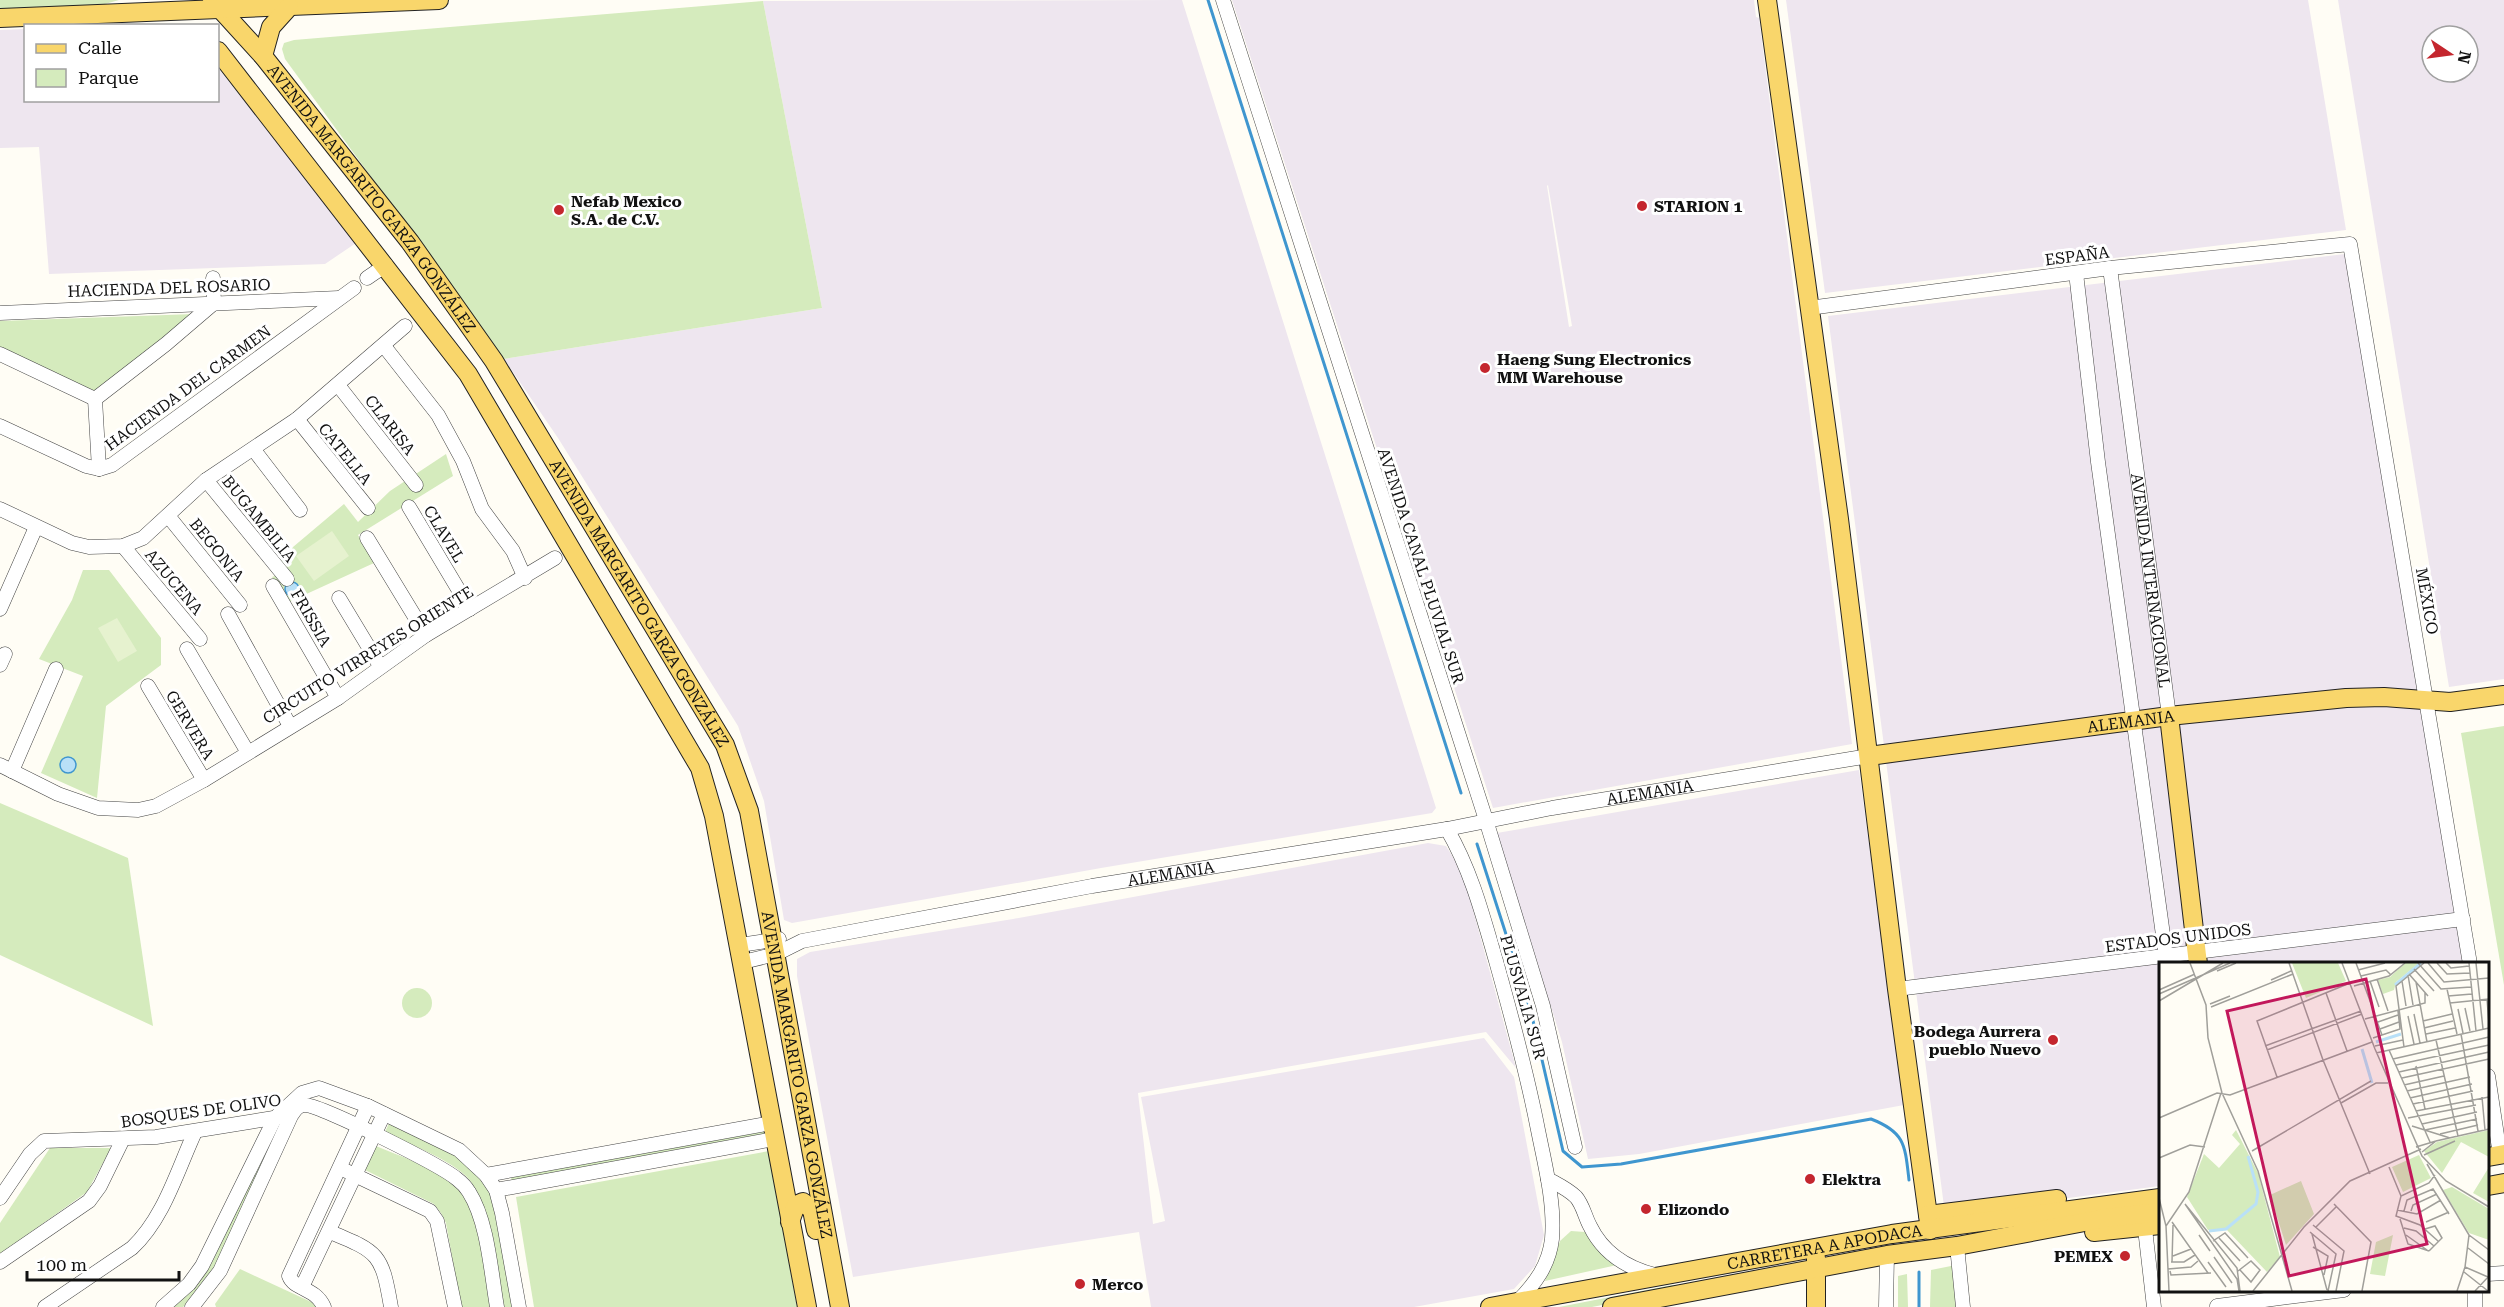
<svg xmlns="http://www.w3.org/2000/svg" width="2504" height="1307" font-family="'Roboto Serif',serif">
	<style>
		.industrial { fill: #eee6ef; fill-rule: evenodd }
		.green { fill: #d5ebbd }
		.pitch { fill: #e6f2cf }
		.water { fill: #b9e0f7; stroke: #3f96cf; stroke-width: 1.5 }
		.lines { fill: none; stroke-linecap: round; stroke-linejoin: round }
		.stream { stroke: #3f96cf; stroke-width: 3 }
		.minor-casing { stroke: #444; stroke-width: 15 }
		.major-casing { stroke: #222; stroke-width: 20 }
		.minor { stroke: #fff; stroke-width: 14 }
		.major { stroke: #f9d66b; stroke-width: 18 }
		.poi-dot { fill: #c4262e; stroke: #fff; stroke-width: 2 }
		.labels { text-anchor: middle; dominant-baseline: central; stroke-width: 6; stroke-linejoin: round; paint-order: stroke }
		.street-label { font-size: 16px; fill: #111; stroke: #fff }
		.poi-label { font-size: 16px; font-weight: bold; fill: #111; stroke: #fff; text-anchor: start }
		.inset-river { fill: none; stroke: #b9e0f7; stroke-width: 3 }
		.inset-road { fill: none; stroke: #a09f9a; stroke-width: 1.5 }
		.view { fill: #c2185b; fill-opacity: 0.15; stroke: #c2185b; stroke-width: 3 }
		.inset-edge { fill: none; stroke: #111; stroke-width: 3 }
	</style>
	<rect width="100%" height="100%" fill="#fffdf5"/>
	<!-- industrial -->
	<g class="industrial">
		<polygon points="1182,0 1436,808 1432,813 1101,868 792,923 784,920 764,801 738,726 558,438 504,359 822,308 763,1"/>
		<path d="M 1232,0 L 1754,0 L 1756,17 L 1759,18 L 1852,744 L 1493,808 ZM 1548,185 L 1572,326 L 1569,327 L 1547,186 Z"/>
		<polygon points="1786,0 2308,0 2346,230 1825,293"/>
		<path d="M 2338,0 L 2504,0 L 2504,679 L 2449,687 ZM 2432,36 L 2468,36 L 2468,72 L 2432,72 Z"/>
		<polygon points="25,29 26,100 218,100 218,68 356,243 325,264 49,274 39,147 0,148 0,30"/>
		<polygon points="2345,254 2466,963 2160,964 2160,1186 1945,1214 1828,316"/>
		<polygon points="1859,770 1904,1105 1639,1154 1588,1159 1562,1042 1497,833"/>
		<polygon points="1428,843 1446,846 1463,873 1516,1068 1486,1032 1138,1093 1153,1224 1165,1221 1141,1097 1484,1038 1514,1077 1544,1235 1535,1266 1514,1289 1414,1307 1151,1307 1139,1232 853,1277 797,976 797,959 810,952 1013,919"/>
	</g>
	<!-- green -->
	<g class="green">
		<polygon points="0,0 119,0 98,6 0,10"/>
		<polygon points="763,1 822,308 504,359 285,59 282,49 284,43 294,40"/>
		<polygon points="194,314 95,394 0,350 0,321"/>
		<polygon points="446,454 453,476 358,535 374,563 289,602 272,577 287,571 280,558 344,504 358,522 390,491"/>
		<polygon points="83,570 109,570 161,638 161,665 106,706 97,798 41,773 83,676 39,659 72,600"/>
		<polygon points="2504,726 2504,985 2461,733"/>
		<polygon points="0,803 128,858 153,1026 0,955"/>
		<circle cx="417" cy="1003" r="15"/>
		<path d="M 390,1121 L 464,1160 L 493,1193 L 515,1307 L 502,1307 C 496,1273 490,1199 466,1176 C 447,1158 408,1144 385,1132 Z"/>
		<path d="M 282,1126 C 257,1180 227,1269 183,1307 L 174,1307 L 197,1286 L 212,1262 L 274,1128 Z"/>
		<polygon points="770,1129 771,1134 512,1181 510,1175"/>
		<path d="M 376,1146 C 400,1156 426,1165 448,1178 C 480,1198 484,1272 490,1307 L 461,1307 L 446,1223 L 441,1213 L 434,1204 L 365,1170 Z"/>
		<polygon points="50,1148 111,1148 87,1192 0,1254 0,1223"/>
		<polygon points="769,1151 797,1307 534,1307 516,1197"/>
		<polygon points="1571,1231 1585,1232 1617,1265 1545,1281 1560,1241"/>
		<polygon points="1956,1265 1958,1307 1930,1307 1931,1270"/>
		<polygon points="1794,1268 1592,1307 1559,1307 1672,1285 1697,1285"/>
		<polygon points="240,1269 320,1306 320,1307 216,1307 215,1304"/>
		<polygon points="1907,1274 1908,1307 1898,1307 1898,1276"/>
	</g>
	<!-- pitch -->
	<g class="pitch">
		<polygon points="332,531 349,556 314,581 296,556"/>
		<polygon points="117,618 137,651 118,662 98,628"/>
	</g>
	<!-- water -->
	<g class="water">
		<circle cx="292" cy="589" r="7"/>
		<circle cx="68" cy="765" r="8"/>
	</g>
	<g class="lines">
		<!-- stream -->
		<g class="stream">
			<polyline points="1208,0 1461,793"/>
			<path d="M 1477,844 L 1531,1012 L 1563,1151 L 1582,1167 L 1621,1164 L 1871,1119 C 1905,1132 1905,1145 1909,1180"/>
			<polyline points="1919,1307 1919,1272"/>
		</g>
		<!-- minor casing -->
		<g class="minor-casing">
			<g id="minor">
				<polyline points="1223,0 1486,820 1543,1006 1575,1147"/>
				<path id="s1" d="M 2110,268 L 2169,716"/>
				<polyline points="2076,273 2098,462 2167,964"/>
				<polyline points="367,278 386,265"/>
				<polyline points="1809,308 2110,268 2350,244 2470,964"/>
				<polyline points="0,313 339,298"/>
				<polyline points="384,346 438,415 463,461 482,509 513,551 525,578"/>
				<polyline points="0,354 95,399 166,344 214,303 213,278"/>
				<polyline points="338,385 416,485"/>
				<polyline points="95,399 99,469"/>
				<polyline points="297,419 368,508"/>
				<polyline points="0,426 86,466 99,469 112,465 354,288"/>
				<polyline points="254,450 300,510"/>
				<polyline points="206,480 287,579"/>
				<polyline points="409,507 470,609"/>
				<polyline points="0,509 72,543 89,547 123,546 143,538 206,480 297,419 405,326"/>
				<polyline points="169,517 240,605"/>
				<polyline points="367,538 426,635"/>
				<polyline points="123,546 200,639"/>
				<polyline points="273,586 338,698"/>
				<polyline points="339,598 380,666"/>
				<polyline points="0,609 36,527"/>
				<polyline points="228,614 290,726"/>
				<polyline points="187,649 247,751"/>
				<polyline points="0,665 5,654"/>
				<polyline points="148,686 204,780"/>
				<polyline points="0,765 58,794 98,808 138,810 156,806 204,780 338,698 426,635 555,558"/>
				<polyline points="12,771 56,669"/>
				<path d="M 1447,829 C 1471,870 1483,916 1496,961 C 1512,1018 1527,1073 1538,1130 C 1545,1165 1555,1203 1552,1239 C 1549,1265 1535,1284 1517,1302"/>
				<polyline points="740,945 779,939"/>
				<path id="s2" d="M 743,962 L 776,954 L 802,941 L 1092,886 L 1447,829 L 1552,808 L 1869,756"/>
				<polyline points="1897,989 2463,919"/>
				<polyline points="2488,1076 2500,1155"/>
				<polyline points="340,1168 430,1211 437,1221 455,1307"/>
				<polyline points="486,1175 771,1123"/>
				<path d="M 1548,1179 C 1557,1184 1568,1189 1576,1197 C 1583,1205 1585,1217 1590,1226 C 1603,1253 1627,1268 1655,1275"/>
				<polyline points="496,1190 774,1139"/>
				<polyline points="0,1198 30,1154 44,1141 156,1137 280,1117"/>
				<polyline points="2144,1220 2154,1307"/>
				<path d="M 330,1232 C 379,1252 382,1254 391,1307"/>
				<polyline points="1957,1246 1963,1307"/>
				<polyline points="0,1262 89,1201 100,1186 123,1139"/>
				<polyline points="2488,1274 2504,1273"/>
				<polyline points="302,1287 384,1114"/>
				<polyline points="2475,1290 2475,1307"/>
				<polyline points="2217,1306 2344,1290"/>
				<path d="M 45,1307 L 132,1248 C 164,1218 177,1171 195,1132"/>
				<polyline points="163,1307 189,1284 202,1266 275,1118 302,1093 319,1088 368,1106 459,1150 486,1175 496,1190 502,1213 519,1307"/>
				<path d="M 192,1307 L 220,1271 L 291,1116 C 295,1110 298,1105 305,1105 C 321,1105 442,1166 457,1179 C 461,1182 466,1187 469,1192 C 488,1222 491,1273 497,1307"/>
				<path d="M 324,1307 C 315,1287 294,1290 289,1276 L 368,1106"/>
				<polyline points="1886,1307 1887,1255"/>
			</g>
		</g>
		<!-- major casing -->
		<g class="major-casing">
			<g id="major">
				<path id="s3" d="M 212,0 L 263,56 L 410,242 L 494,361 L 725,745 L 749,811 L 840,1307"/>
				<polyline points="1767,0 1839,519 1897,989 1930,1230"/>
				<polyline points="0,18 439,0"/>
				<polyline points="218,51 468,374 700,768 714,816 807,1307"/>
				<polyline points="263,56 271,27 289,7"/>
				<polyline points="2169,716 2198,964"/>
				<path id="s4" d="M 1869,756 L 2169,716 L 2346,698 L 2384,697 L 2450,702 L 2504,695"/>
				<polyline points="2488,1157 2504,1154"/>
				<polyline points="2488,1186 2504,1183"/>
				<polyline points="1928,1215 2057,1199"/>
				<polyline points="790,1222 796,1205 803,1202 812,1210 816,1230"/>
				<polyline points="2094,1232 2160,1225"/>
				<polyline points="1816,1258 1816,1307"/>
				<path id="s5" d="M 1490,1307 L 1892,1234 L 2160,1198"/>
				<polyline points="1612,1307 1887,1255 1957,1246 2106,1218 2160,1212"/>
			</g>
		</g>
		<!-- minor -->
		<use href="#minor" class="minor"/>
		<!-- major -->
		<use href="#major" class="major"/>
	</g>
	<!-- markers -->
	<g class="poi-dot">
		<circle cx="1642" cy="206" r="6"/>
		<circle cx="559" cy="210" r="6"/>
		<circle cx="1485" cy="368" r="6"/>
		<circle cx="2053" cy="1040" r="6"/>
		<circle cx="1810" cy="1179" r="6"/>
		<circle cx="1646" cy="1209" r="6"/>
		<circle cx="2125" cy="1256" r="6"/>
		<circle cx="1080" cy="1284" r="6"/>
	</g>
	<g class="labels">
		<!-- street labels -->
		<g class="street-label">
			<text stroke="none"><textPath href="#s3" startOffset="255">AVENIDA MARGARITO GARZA GONZÁLEZ</textPath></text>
			<text transform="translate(2077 256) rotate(-7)">ESPAÑA</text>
			<text transform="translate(169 288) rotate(-2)">HACIENDA DEL ROSARIO</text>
			<text transform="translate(188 388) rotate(-36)">HACIENDA DEL CARMEN</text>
			<text transform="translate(390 425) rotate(52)">CLARISA</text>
			<text transform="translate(345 454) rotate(51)">CATELLA</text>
			<text transform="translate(259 519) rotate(51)">BUGAMBILIA</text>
			<text transform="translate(444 534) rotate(59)">CLAVEL</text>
			<text transform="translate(217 550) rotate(51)">BEGONIA</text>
			<text transform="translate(1421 566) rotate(72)">AVENIDA CANAL PLUVIAL SUR</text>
			<text stroke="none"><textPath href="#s1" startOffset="315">AVENIDA INTERNACIONAL</textPath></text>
			<text transform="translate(174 582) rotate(50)">AZUCENA</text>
			<text transform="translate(2427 601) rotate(80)">MÉXICO</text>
			<text stroke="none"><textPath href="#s3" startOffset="741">AVENIDA MARGARITO GARZA GONZÁLEZ</textPath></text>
			<text transform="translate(311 618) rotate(60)">FRISSIA</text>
			<text transform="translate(368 655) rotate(-32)">CIRCUITO VIRREYES ORIENTE</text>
			<text stroke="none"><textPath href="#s4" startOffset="264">ALEMANIA</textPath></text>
			<text transform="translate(190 725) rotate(59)">GERVERA</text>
			<text stroke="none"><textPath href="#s2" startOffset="924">ALEMANIA</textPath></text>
			<text stroke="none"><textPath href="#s2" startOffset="438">ALEMANIA</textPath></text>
			<text transform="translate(2178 938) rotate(-7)">ESTADOS UNIDOS</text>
			<text transform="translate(1523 997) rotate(74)">PLUSVALIA SUR</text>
			<text stroke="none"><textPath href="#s3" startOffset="1245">AVENIDA MARGARITO GARZA GONZÁLEZ</textPath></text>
			<text transform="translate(201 1111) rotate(-8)">BOSQUES DE OLIVO</text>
			<text stroke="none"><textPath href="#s5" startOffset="340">CARRETERA A APODACA</textPath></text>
		</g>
		<!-- poi labels -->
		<g class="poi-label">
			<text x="571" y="201">Nefab Mexico<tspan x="571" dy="18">S.A. de C.V.</tspan></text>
			<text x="1654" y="206">STARION 1</text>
			<text x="1497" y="359">Haeng Sung Electronics<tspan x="1497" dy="18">MM Warehouse</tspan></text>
			<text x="2041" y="1031" text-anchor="end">Bodega Aurrera<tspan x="2041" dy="18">pueblo Nuevo</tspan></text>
			<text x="1822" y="1179">Elektra</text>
			<text x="1658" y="1209">Elizondo</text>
			<text x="2113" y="1256" text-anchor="end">PEMEX</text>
			<text x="1092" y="1284">Merco</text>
		</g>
	</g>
	<!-- overview -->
	<g transform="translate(2159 962)">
		<rect width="330" height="330" fill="#fffdf5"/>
		<path d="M 133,1 L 179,1 L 187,19 L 147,36 ZM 246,1 L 260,1 L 237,20 L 235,28 L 224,32 L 219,18 L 231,15 ZM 77,168 L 99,211 L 121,295 L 108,310 L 67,267 L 49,268 L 28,235 L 45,192 L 60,206 L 81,182 L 73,173 ZM 330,168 L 330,195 L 302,180 L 283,211 L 265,189 L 278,180 ZM 260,193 L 272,216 L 244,230 L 233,205 ZM 330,205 L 330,240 L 314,231 ZM 142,219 L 155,252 L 127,283 L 111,233 ZM 293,225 L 330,247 L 330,278 L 310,271 L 284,228 ZM 234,273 L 226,314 L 211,312 L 217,280 Z" fill="#d5ebbd"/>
		<path class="inset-river" d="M 236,23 L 262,1M 217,80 L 242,72M 203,87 L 213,121M 50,269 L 67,267 L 97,242 L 99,230 L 89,194"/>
		<path class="inset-road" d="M 31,1 L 47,43 L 49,76 L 63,131 L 99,209 L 133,329M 130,1 L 164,98M 183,1 L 216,87 L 263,194 L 287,219 L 330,245M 197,1 L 214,47M 259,1 L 282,27 L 312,25M 269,1 L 285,20 L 330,16M 278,1 L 288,12 L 311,11M 287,1 L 292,6 L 310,4M 310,1 L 317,69M 317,1 L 324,67M 255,7 L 275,29M 199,8 L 226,1M 58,9 L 77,1M 250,12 L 269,34M 249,13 L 254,43M 202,14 L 227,8 L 232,13M 218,17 L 229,49M 112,18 L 132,9M 211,19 L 220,45M 243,19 L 247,44M 257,20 L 268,80M 195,24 L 230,14 L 246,1M 288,27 L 298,72M 0,28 L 36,12M 167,31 L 188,89M 0,32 L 71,1M 289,34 L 313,32M 328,37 L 330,62M 0,39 L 64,1M 291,41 L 330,37M 51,42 L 71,34M 52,45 L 134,12M 306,46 L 311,69M 299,47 L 304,71M 255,52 L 261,81M 216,54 L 223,73M 249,54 L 255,82M 206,57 L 266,41 L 266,30M 264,59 L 293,52M 219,60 L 239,53M 265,66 L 294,59M 152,67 L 202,49M 221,67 L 240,60M 267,72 L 296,66M 302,72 L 319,169M 214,76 L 241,67 L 239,49M 277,78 L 299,174M 106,84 L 152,67M 216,84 L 244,78M 245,85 L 237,24 L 265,1M 108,88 L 203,52M 230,88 L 271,180M 217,91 L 330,66M 234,97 L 330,75M 164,98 L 211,212M 237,103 L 330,83M 257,104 L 266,147M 240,110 L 330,90M 118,115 L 98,59 L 191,21M 243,116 L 330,97M 245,123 L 285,114M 248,129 L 311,115M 323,135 L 326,168M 251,136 L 313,122M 182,141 L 217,121 L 229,121M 254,142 L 314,129M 257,149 L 330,135M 0,156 L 58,131 L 71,133 L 213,80M 249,156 L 317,143M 263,162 L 318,150M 253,164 L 291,176M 266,168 L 318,157M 281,172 L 319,163M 257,185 L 277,179M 93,189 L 212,119M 263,190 L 277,179 L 330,167M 265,193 L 296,179M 0,196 L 31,183 L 46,185M 268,202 L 310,273 L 306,305 L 298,329M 230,205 L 242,234M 276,213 L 270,221 L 242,234 L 237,254 L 261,263 L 279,279M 0,236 L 7,264 L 10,329M 175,242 L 212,280 L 203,329M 238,248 L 258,252 L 282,238M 245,249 L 248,238 L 274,227 L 290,252M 252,249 L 254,243 L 278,232M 241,257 L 249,282 L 270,289M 13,260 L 49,311M 267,260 L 290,250M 154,263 L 185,289 L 177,329M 7,264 L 30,230 L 62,131M 157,265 L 178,244M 245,266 L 257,269 L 275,284M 266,267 L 276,264 L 283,276 L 270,289M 151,270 L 177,292 L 169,329M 153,272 L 168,328M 40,273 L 51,289M 247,273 L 268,288M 310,273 L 330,288M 0,276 L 0,303M 60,276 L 81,299M 54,279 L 66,271 L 89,296M 154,285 L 169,294 L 165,313M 309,286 L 330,302M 14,294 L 32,287M 55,295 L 73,321M 12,300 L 25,300 L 36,293M 13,300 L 14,263M 49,300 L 67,325M 306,305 L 329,315M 9,307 L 32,305 L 39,299M 11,309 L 12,313 L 52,311M 79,309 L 92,299 L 101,308 L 92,320 L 81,308M 305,310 L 329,329M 80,329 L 78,317 L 26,242 L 78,306 L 81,329M 94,329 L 145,265 L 191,219 L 262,187M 316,329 L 330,314"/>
		<path class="view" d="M 207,17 L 268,282 L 130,314 L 68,49 Z"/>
		<rect width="330" height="330" class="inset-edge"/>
	</g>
	<!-- legend -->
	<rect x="24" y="24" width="195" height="78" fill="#ffffff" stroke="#a0a0a0" stroke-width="1.5"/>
	<rect x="36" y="44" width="30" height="9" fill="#f9d66b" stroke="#a0a0a0" stroke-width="1.5"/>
	<text x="78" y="54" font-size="18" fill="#111111">Calle</text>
	<rect x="36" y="69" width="30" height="18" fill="#d5ebbd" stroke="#a0a0a0" stroke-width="1.5"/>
	<text x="78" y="84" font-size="18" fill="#111111">Parque</text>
	<!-- north arrow -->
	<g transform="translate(2450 54) rotate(103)"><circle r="28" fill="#ffffff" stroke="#a0a0a0" stroke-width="1.5"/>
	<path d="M0-4.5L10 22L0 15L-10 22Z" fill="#c4262e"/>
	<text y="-9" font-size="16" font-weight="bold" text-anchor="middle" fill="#111111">N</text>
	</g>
	<!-- scale -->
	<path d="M27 1271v9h152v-9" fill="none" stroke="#111111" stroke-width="3"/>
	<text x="36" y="1271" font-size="18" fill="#111111" stroke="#ffffff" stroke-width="4.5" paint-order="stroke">100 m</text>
</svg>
